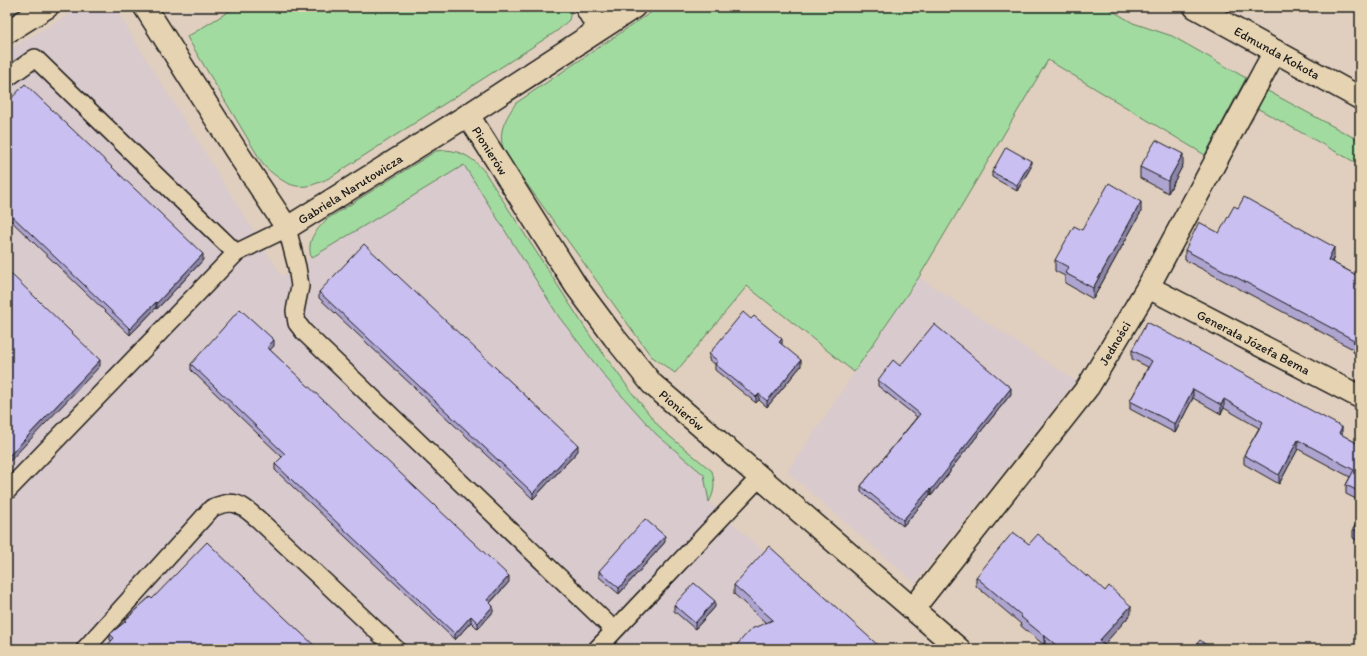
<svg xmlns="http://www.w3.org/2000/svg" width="1367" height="656" font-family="Itim,sans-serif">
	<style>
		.built { fill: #d9cacd }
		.green { fill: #a2db9f; stroke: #5f7c5e }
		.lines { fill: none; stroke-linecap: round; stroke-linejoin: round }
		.lane-casing { stroke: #1c1c1c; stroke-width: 20 }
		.street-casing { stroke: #1c1c1c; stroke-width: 25 }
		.secondary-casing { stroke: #1c1c1c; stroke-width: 25 }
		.lane { stroke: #e6d3b1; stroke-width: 17 }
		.street { stroke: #e6d3b1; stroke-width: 22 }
		.secondary { stroke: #e6d3b1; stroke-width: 22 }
		.wall { fill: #ada4cf; stroke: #1c1c1c }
		.shaded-wall { fill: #8d86a9; stroke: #1c1c1c }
		.building { fill: #c9bff1; stroke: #1c1c1c }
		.labels { text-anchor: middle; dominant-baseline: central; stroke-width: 3.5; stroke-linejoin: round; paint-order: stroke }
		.street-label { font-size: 13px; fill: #1c1c1c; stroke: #e6d3b1 }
	</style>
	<rect width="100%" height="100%" fill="#e0cfbe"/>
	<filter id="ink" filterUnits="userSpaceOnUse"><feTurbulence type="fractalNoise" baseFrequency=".025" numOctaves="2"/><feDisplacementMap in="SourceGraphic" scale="8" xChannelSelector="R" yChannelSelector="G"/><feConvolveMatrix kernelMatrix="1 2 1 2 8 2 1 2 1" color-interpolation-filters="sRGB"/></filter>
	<g filter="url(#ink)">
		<!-- built -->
		<g class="built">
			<polygon points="81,7 114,7 282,276 464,165 559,317 606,378 656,434 705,475 709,502 873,649 7,649 7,51"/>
			<polygon points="919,277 1076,381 915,583 787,472"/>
		</g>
		<!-- green -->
		<g class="green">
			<path d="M 236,7 L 572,7 L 572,8 L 569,20 L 557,31 L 331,177 C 300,193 289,188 264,166 L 187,37 Z"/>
			<path d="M 659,7 L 1106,7 L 1133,23 L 1172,36 L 1246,78 L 1205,155 L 1048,60 L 919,277 L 854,372 L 747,286 L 675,373 L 651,356 L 508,158 C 495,137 503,122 516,103 Z"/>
			<polygon points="1264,89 1360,141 1360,165 1255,107"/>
			<path d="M 445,150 C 462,151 473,158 484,171 L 591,337 L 633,394 L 662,430 L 712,471 C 715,484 715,491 709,502 L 704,475 L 656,434 L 606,378 L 559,317 L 464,165 L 311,258 C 307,239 314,233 327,219 L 436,151 Z"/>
		</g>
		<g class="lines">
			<!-- lane casing -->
			<g class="lane-casing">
				<g id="lane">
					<polyline points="7,78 35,58 236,253"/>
					<polyline points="7,491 236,253 287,228 297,267 300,286 295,311 297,323 304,332 614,630"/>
					<path d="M 85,649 L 212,508 C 235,498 240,504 258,519 L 396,649"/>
					<polyline points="597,649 760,477"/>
				</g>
			</g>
			<!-- street casing -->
			<g class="street-casing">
				<g id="street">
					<path id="s1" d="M 145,7 L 235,149 L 287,228 L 468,115 L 634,7"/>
					<polyline points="586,7 599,29"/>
					<polyline points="7,32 47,7"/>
					<path id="s2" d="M 468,115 L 576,286 L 614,337 L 652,384 L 959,649"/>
					<path id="s3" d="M 1148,287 L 1360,397"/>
					<path id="s4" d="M 913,609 L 1088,387 L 1148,287 L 1275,51"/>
				</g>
			</g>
			<!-- secondary casing -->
			<g class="secondary-casing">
				<g id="secondary">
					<path id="s5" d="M 1195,7 L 1360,98"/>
				</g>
			</g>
			<!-- lane -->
			<use href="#lane" class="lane"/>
			<!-- street -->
			<use href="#street" class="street"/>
			<!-- secondary -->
			<use href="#secondary" class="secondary"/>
		</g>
		<!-- wall -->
		<g class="wall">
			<polygon points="7,103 203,260 157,309 156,308 130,335 7,217"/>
			<polygon points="1183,165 1168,193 1140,178 1140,167"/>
			<polygon points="1031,167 1017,191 992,177 992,172"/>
			<polygon points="1141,212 1093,299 1065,283 1065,276 1055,271 1055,260 1082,230"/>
			<polygon points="1219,233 1334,257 1332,262 1360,277 1360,356 1353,352 1353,349 1185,260 1185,250"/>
			<polygon points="319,292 578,451 533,499 319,298"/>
			<polygon points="782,345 801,366 767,407 759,400 756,403 715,370 715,364 709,360 709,354"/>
			<polygon points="274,346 270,350 509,582 490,603 493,612 478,629 471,622 455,640 275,470 275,464 282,457 191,370 191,364"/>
			<polygon points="1132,350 1342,435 1360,445 1360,501 1346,494 1346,485 1350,477 1298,449 1279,484 1244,464 1244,455 1259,428 1224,408 1221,414 1193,398 1175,433 1130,409 1130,401 1148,367 1132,359"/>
			<polygon points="900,366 1011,394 950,470 950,472 931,496 930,495 903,526 861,492 861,486 917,417 878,386 878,380"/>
			<polygon points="1360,518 1360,542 1353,538 1353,529"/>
			<polygon points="665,542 619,594 599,577 599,571"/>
			<polygon points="1029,544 1087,577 1131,614 1104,644 1109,649 1051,649 1045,644 1044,645 1021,626 1021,624 976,586 976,577"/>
			<polygon points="734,585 882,649 766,623 734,594"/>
			<polygon points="150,597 112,641 110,640 110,634 125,622 125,620 132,614 132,613"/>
			<polygon points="674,605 715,607 695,629 674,611"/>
		</g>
		<!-- shaded-wall -->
		<g class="shaded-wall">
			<polygon points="1183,154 1183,165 1168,193 1168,181"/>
			<polygon points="1031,161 1031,167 1017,191 1017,185"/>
			<polygon points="1141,202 1141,212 1093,299 1093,288"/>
			<polygon points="1334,247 1334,257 1328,269 1328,260"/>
			<polygon points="203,254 203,260 157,309 157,303"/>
			<polygon points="156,302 156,308 130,335 130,329"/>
			<polygon points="782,339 782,345 779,342"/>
			<polygon points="274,340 274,346 267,353 267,347"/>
			<polygon points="100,360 100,366 7,464 7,458"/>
			<polygon points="801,360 801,366 767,407 767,401"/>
			<polygon points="1011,388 1011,394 950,470 950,472 931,496 931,490 949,466"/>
			<polygon points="1193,389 1193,398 1175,433 1175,424"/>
			<polygon points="759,394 759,400 756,403 756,397"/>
			<polygon points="1224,399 1224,408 1221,414 1221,405"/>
			<polygon points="1342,427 1342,436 1339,433"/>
			<polygon points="1298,440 1298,449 1279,484 1279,475"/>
			<polygon points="578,445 578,451 533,499 533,493"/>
			<polygon points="930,489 930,495 903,526 903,520"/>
			<polygon points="665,536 665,542 619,594 619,588"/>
			<polygon points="509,576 509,582 487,606 487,600"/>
			<polygon points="715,601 715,607 695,629 695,623"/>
			<polygon points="493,606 493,612 478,629 478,623"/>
			<polygon points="1131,606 1131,614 1100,649 1099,641"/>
			<polygon points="471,616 471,622 455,640 455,634"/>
			<polygon points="1044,636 1045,636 1045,644 1044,645"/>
		</g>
		<!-- building -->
		<g class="building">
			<polygon points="25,84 203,254 157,303 156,302 130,329 7,211 7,103"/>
			<polygon points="1156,140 1183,154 1168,181 1140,167"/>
			<polygon points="1006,147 1031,161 1017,185 992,172"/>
			<polygon points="1109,183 1141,202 1093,288 1065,273 1068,267 1055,260 1074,226 1082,230"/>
			<polygon points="1244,197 1334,247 1328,260 1360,277 1360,346 1353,342 1354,340 1185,250 1199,222 1219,233 1234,206 1238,208"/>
			<polygon points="364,244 578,445 533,493 319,292"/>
			<polygon points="7,270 100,360 7,458"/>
			<polygon points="240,309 274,340 267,347 509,576 487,600 493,606 478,623 471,616 455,634 275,464 285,454 191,364"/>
			<polygon points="743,312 751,319 754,316 782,339 779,342 801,360 767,401 759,394 756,397 715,364 718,361 709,354"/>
			<polygon points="1147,322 1342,427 1339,433 1360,445 1360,492 1346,485 1354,470 1298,440 1279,475 1244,455 1263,422 1224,399 1221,405 1193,389 1175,424 1130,401 1152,361 1132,350"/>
			<polygon points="934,324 1011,388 949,466 950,466 931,490 930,489 903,520 861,486 920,414 878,380 893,360 900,366"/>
			<polygon points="1360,518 1360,533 1353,529"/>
			<polygon points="645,519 665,536 619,588 599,571"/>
			<polygon points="1013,532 1029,544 1038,534 1087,577 1088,575 1105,591 1109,586 1131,606 1099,641 1109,649 1061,649 1045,636 1044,636 1021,617 1022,616 976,577"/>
			<polygon points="207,542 282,615 318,649 104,649 114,638 110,634 126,621 125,620 132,614 132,613 150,597 152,599"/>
			<polygon points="769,546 882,649 733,649 751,629 773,620 734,585"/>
			<polygon points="694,583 715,601 695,623 674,605"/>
			<polygon points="1200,640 1211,649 1193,649"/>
		</g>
	</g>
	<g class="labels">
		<!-- street labels -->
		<g class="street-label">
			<text stroke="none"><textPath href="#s5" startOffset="94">Edmunda Kokota</textPath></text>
			<text stroke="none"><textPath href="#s2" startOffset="42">Pionierów</textPath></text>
			<text stroke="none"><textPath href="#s1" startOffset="337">Gabriela Narutowicza</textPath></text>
			<text stroke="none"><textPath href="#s3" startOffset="119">Generała Józefa Bema</textPath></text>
			<text stroke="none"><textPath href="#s4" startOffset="334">Jedności</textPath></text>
			<text stroke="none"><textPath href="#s2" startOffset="366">Pionierów</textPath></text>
		</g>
	</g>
	<!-- margin -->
	<rect width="1367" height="656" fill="none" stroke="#e6d3b1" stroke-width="24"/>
	<rect x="12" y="12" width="1343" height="632" fill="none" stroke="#1c1c1c" stroke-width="1.5" filter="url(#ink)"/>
</svg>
